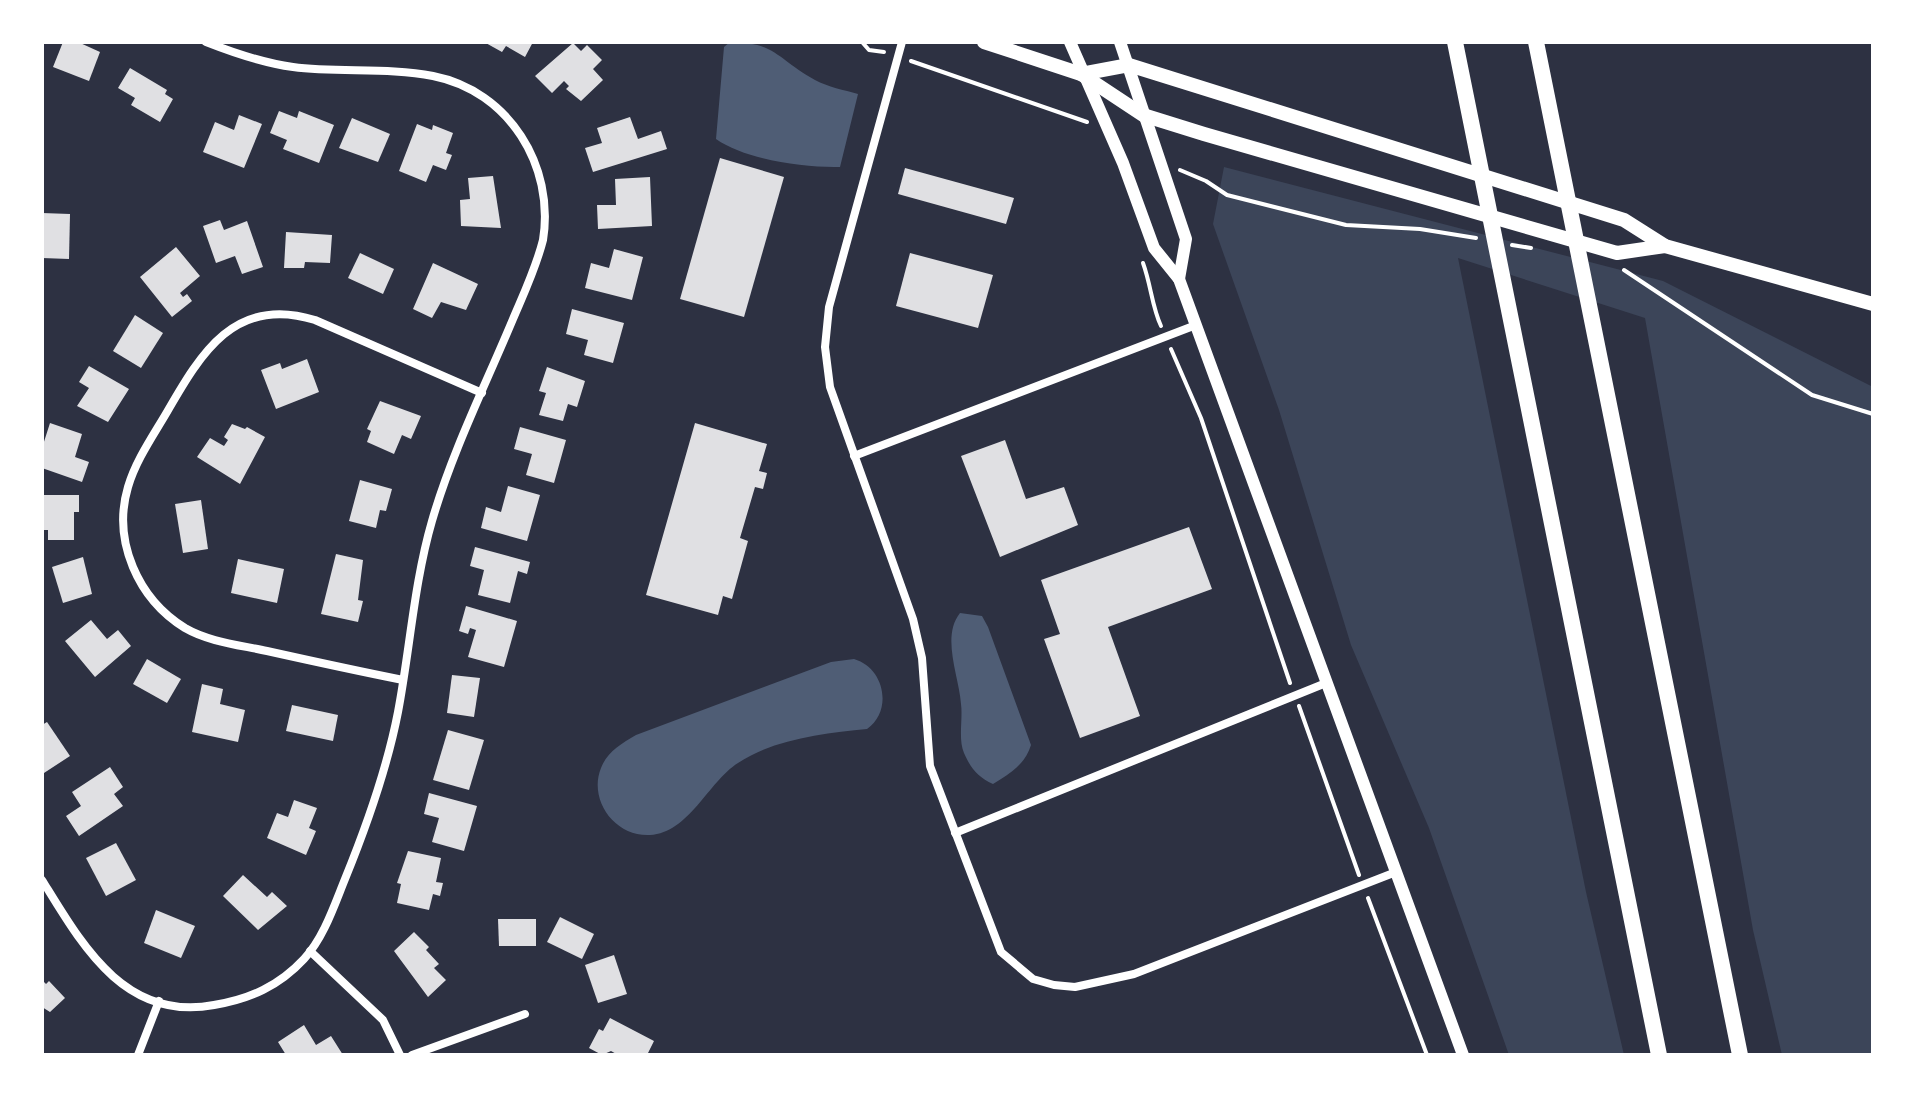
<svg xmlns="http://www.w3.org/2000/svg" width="1915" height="1097" font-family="'IBM Plex Sans',sans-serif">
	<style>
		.green { fill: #3c4559 }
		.water { fill: #4f5d75 }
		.building { fill: #e0e0e3 }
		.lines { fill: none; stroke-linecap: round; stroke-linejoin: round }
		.path { stroke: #fff; stroke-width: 4 }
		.minor { stroke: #fff; stroke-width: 8 }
		.secondary { stroke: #fff; stroke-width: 12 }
		.primary { stroke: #fff; stroke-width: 14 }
		.motorway { stroke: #fff; stroke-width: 16 }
	</style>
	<rect width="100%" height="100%" fill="#2d3142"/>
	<!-- green -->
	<polygon class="green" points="1224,167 1663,281 1873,387 1873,1055 1782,1055 1753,930 1645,318 1458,258 1586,892 1624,1055 1509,1055 1429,828 1351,645 1279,410 1213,224"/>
	<!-- water -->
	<g class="water">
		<path d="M 730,42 C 776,42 778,60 815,80 C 828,87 844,90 858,94 L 840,167 C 805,168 746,160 716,139 L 724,47 Z"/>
		<path d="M 960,613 L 982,616 L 988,627 L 1031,745 C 1025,765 1010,773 993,784 C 978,777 971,769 964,753 C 958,739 963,719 961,704 C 959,676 941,637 960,613 Z"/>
		<path d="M 854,659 C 885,668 893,711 867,729 C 825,733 774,739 738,763 C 708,782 689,833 650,835 C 615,837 588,800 601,768 C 607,752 621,744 636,735 L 831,662 Z"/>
	</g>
	<!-- building -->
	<g class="building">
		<polygon points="63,42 78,42 100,52 89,81 53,67"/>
		<polygon points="484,42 533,42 525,57 506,46 502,52"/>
		<polygon points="573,43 581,51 587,45 602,60 593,69 603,80 581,101 566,89 569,86 564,81 552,93 535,76"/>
		<polygon points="130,68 167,90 165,94 173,99 160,122 131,105 135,98 118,88"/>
		<polygon points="279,111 297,118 299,111 334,125 319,163 283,149 287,140 270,133"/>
		<polygon points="239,115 262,124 244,168 203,152 215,122 234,130"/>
		<polygon points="630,117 638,139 661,131 667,149 593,172 585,148 602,143 597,128"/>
		<polygon points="352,118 390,134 378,162 339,148"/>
		<polygon points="417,124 432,130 433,125 453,133 446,153 452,155 446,170 433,165 426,182 399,171"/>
		<polygon points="720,158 784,177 744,317 680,299"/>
		<polygon points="905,168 1014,198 1006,224 898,194"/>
		<polygon points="493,176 501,228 461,226 460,200 470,199 468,178"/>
		<polygon points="650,177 652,226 598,229 597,205 616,205 615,179"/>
		<polygon points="42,213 70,214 69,259 42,258"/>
		<polygon points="220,220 224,230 247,221 263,267 242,274 235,256 216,263 203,226"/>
		<polygon points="286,232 332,235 330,263 305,262 304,268 284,268"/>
		<polygon points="176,247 200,276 180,293 183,297 187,294 192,301 172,317 140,277"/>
		<polygon points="614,249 643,257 632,300 585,288 591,263 609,268"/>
		<polygon points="360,253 394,269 383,294 348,278"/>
		<polygon points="910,253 993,275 978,328 896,306"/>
		<polygon points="433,263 478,284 466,310 441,302 432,318 413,309"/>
		<polygon points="572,309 624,323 613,363 584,355 588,340 566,334"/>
		<polygon points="135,315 163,333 141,368 113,351"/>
		<polygon points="307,359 319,392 276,409 261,370 280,363 282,369"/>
		<polygon points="89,366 129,389 108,422 77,406 89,388 79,382"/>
		<polygon points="547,367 585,381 577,407 568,404 563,421 539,415 546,393 539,391"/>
		<polygon points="380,401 421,416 411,439 402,435 394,454 367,442 371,431 367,429"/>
		<polygon points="50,423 82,434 75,457 89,462 82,482 42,468 42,448"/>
		<polygon points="695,423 767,444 759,471 767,473 763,489 755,487 740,538 748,541 732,599 723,596 718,615 646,595"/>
		<polygon points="232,424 245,429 247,427 265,437 240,484 197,457 210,438 224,446 228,440 224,437"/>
		<polygon points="520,427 566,440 554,483 526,475 532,454 514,449"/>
		<polygon points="1005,440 1026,499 1064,487 1078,525 1000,557 961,456"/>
		<polygon points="360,480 392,489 386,511 380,510 376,528 349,521"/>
		<polygon points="508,486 540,495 527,541 481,528 486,507 501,512"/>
		<polygon points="42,495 79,495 79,512 74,512 74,540 48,540 48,530 42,530"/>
		<polygon points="201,500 208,549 183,553 175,504"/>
		<polygon points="1189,527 1212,589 1108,627 1140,716 1080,738 1044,639 1060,634 1041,580"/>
		<polygon points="475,547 530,562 527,574 518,571 510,603 478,595 484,570 470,566"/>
		<polygon points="336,554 363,560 358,600 363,601 358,622 321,614"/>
		<polygon points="83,557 92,594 63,603 52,567"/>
		<polygon points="238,559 284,569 277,603 231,593"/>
		<polygon points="466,606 517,621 504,667 468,657 476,630 470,628 468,634 459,631"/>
		<polygon points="91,620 107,639 118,630 131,646 95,677 65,641"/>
		<polygon points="147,659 181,679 167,703 133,684"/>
		<polygon points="452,675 480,678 474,717 447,713"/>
		<polygon points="202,684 223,689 220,704 245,710 238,742 192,732"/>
		<polygon points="292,705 338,715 333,741 286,731"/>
		<polygon points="47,722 70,756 44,773 42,725"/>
		<polygon points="448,730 484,740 469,790 433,780"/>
		<polygon points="110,767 123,787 114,794 123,806 79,836 66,816 81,806 72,792"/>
		<polygon points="429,793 477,806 464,851 432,842 439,818 424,814"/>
		<polygon points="294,800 317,808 309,828 316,831 306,855 267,838 277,813 288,817"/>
		<polygon points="116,843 136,880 106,896 86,858"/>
		<polygon points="408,851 441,858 436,882 443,883 440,896 433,894 429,910 397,903 401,884 397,883"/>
		<polygon points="243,875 267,897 272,892 287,906 258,930 223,896"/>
		<polygon points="156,910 195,926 181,958 144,943"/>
		<polygon points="560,917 594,934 582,959 547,942"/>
		<polygon points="498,919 536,919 536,946 499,946"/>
		<polygon points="414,932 429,947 426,950 439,964 434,968 446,980 428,997 394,951"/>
		<polygon points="614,955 627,994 598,1003 585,965"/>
		<polygon points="42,980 46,984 49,981 65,998 50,1012 42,1007"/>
		<polygon points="610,1018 654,1041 647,1055 618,1055 611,1051 602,1055 589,1048 599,1029 603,1031"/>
		<polygon points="304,1025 316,1045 331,1036 343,1055 286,1055 278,1042"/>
	</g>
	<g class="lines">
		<!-- path -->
		<g class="path">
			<polyline points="862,42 869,50 884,52"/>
			<polyline points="911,61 1087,122"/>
			<polyline points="1180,170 1206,181 1227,195 1346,225 1420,229 1476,238"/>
			<polyline points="1512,245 1531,248"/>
			<path d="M 1143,263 C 1151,285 1152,307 1161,326"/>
			<polyline points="1624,270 1812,395 1873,414"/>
			<polyline points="1171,349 1201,418 1290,683"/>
			<polyline points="1299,706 1359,875"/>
			<polyline points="1368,898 1427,1055"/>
		</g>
		<!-- minor -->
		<g class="minor">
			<polyline points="902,42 829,307 825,347 830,387 913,619 922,658 930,766 1001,952 1033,979 1054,985 1075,987 1134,974 1396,872"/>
			<polyline points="854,456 1196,325"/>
			<path d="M 403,680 C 358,671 312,661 267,651 C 240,645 209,642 185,628 C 138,599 112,541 128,487 C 136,460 153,436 167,412 C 201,353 235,295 315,320 L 482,393"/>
			<polyline points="955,833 1326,683"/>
			<path d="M 42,880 C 81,943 124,1022 214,1005 C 250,999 279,986 304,959 C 324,937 334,906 345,879 C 367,825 387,769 398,712 C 410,649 414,583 432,521 C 452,452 485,386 513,319 C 524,293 536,268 543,240 C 555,166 509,91 433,76 C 388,67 339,73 293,67 C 263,63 234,53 206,42"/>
			<polyline points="310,951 383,1020 400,1055"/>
			<polyline points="138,1055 159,1001"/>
			<polyline points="412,1055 525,1014"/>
		</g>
		<!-- secondary -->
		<g class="secondary">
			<polyline points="1070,42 1123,163 1154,248 1179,279 1463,1055"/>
			<polyline points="1120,42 1186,239 1179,279"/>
		</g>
		<!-- primary -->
		<g class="primary">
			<polyline points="984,42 1081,74 1143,115 1204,134 1617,253 1665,246"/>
			<polyline points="1081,74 1129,65 1624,220 1665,246 1873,304"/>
		</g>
		<!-- motorway -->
		<g class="motorway">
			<polyline points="1455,42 1659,1055"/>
			<polyline points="1536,42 1740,1055"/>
		</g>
	</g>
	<!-- border -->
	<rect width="1915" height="1097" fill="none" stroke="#ffffff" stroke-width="88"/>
</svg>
